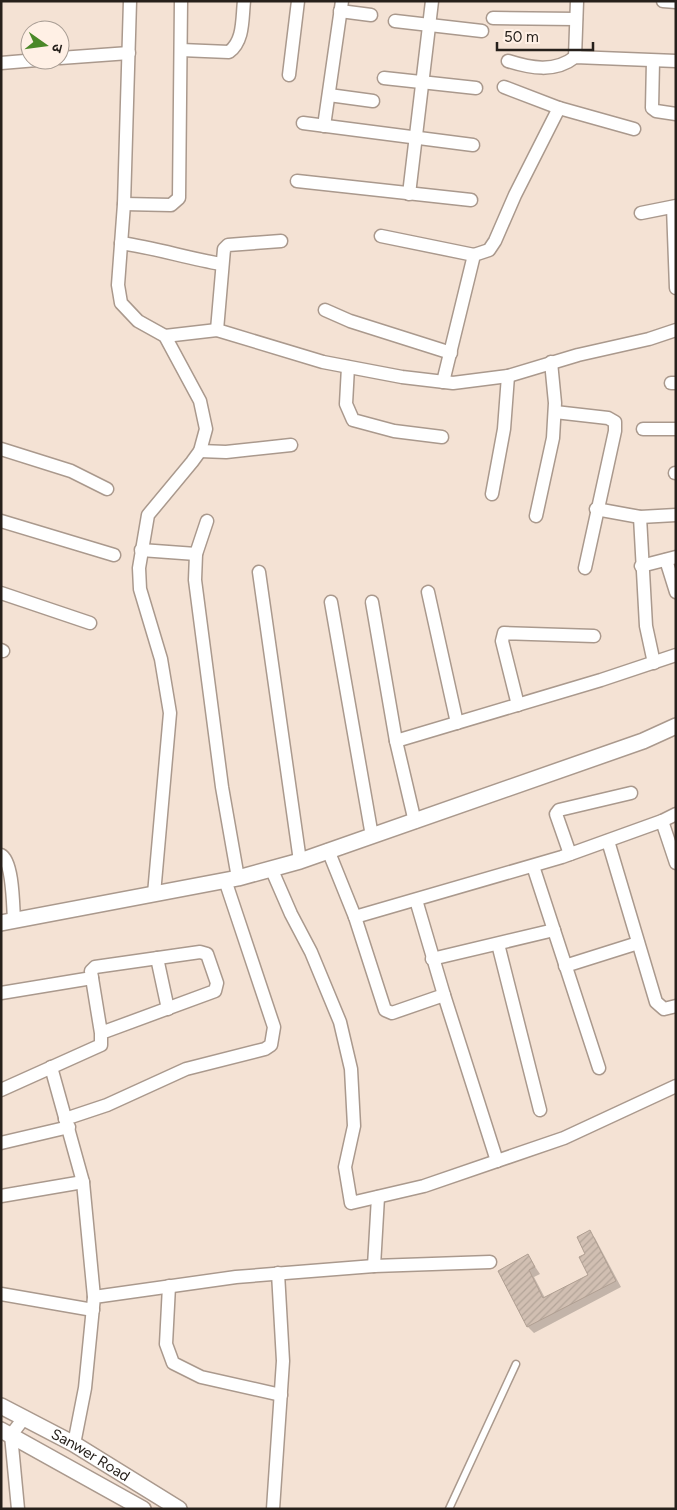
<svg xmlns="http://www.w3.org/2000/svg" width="677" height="1510" font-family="Figtree,'Noto Sans Devanagari',sans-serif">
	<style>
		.shadow { fill: #0003 }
		.building { fill: url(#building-hatch); stroke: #b09f92 }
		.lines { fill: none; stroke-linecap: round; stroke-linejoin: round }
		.service-casing { stroke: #aa998d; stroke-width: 9 }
		.minor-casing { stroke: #aa998d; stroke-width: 15 }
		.tertiary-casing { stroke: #aa998d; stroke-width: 18 }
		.service { stroke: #fff; stroke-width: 6 }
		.minor { stroke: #fff; stroke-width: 12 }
		.tertiary { stroke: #fff; stroke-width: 15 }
		.labels { text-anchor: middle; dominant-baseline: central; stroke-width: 4; stroke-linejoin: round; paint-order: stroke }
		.street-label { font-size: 15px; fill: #26201b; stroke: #fff0e5 }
	</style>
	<defs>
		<pattern id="building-hatch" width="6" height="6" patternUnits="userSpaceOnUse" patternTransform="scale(1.25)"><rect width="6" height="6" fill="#d1bfb2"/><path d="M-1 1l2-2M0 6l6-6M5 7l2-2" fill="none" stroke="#b3a498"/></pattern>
	</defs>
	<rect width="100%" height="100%" fill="#f4e2d4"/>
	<!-- shadow -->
	<polygon class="shadow" points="589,1232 595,1238 621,1287 534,1333 528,1327 499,1271 528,1256 540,1274 534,1277 545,1298 590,1275 587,1254"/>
	<!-- building -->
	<polygon class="building" points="590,1230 616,1281 527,1327 498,1271 528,1254 535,1267 529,1270 543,1298 588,1275 579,1257 585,1254 577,1237"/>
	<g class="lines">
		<!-- service casing -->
		<g class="service-casing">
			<polyline id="service" points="449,1509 516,1364"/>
		</g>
		<!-- minor casing -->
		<g class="minor-casing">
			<g id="minor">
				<polyline points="130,1 124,204 118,285 121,303 138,321 165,336 200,401 206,429 200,451 192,462 148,515 139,568 140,589 161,659 170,713 154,894"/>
				<polyline points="663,1 676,2"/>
				<polyline points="340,11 371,15"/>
				<polyline points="493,18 576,19"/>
				<polyline points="395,21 482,31"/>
				<path d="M 181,50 L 229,52 C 244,41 242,19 244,1"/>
				<polyline points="575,57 577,1"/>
				<polyline points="60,58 129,53"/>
				<path d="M 508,61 C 530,68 555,73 575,57 L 676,61"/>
				<polyline points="653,61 652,108 656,111 676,114"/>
				<polyline points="1,63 37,60"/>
				<polyline points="289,75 298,1"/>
				<polyline points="384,78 476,88"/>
				<polyline points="504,87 559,108 634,129"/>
				<polyline points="329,95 373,101"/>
				<polyline points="303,123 473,145"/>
				<polyline points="324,126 342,1"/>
				<polyline points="297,181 471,200"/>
				<polyline points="409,194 432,1"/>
				<polyline points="124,204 171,205 179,198 181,1"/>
				<polyline points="673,207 676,288"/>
				<polyline points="641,213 676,206"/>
				<polyline points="381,236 474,255"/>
				<path d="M 121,243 C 155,248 187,258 221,264"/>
				<polyline points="325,310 350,321 451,353"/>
				<polyline points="217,330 224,249 228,245 281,241"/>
				<polyline points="165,336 217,330 323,362 402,377 453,383 508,376 578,355 649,339 676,330"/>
				<polyline points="348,367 346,404 353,420 394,431 442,437"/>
				<polyline points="443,382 474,255 489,250 495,241 515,195 559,108"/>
				<polyline points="671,383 676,383"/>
				<polyline points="555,412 608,418 615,422 615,431 585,568"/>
				<polyline points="643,429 676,429"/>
				<polyline points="1,449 71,471 107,489"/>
				<polyline points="200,451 226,452 291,445"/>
				<polyline points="675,473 676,473"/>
				<polyline points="492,494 504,429 508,376"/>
				<polyline points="596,509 640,517 676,515"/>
				<polyline points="536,516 553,438 555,403 551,362"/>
				<polyline points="640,517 646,626 654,663"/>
				<polyline points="1,521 114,555"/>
				<polyline points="207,521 196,554 195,580 222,787 238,878"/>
				<polyline points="141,550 196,554"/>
				<polyline points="666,560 676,592"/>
				<polyline points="641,566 676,557"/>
				<polyline points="259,572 300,861"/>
				<polyline points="428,592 457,723"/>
				<polyline points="1,593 90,623"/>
				<polyline points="331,602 372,836"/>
				<polyline points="372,602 396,741"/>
				<polyline points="1,650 3,651"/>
				<polyline points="518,705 502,641 504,633 594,636"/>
				<polyline points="662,821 676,863"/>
				<polyline points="415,822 396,741 601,680 676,655"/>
				<polyline points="608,841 656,1002 664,1009 676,1006"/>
				<polyline points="328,850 355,917 562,857 662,821 676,814"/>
				<polyline points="570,854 556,814 559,810 631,793"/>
				<path d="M 1,855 C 13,861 13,906 14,920"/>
				<polyline points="533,866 599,1068"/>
				<polyline points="271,868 291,914 311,952 340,1022 351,1069 354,1126 345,1167 351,1203 424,1186 564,1138 676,1086"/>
				<polyline points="416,900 444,995"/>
				<polyline points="355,917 385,1010 392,1013 444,995 497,1161"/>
				<polyline points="498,944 540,1110"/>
				<polyline points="157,958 168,1009"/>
				<polyline points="432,959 554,930"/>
				<polyline points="565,966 638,943"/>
				<polyline points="1,993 92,978"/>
				<polyline points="51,1067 83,1182 94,1297"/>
				<polyline points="1,1090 101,1045 101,1033 92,978 91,971 95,967 200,952 207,954 217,983 215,991 101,1033"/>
				<polyline points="65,1119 107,1105 186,1069 265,1049 271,1045 274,1027 225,880"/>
				<polyline points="1,1143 69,1127"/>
				<polyline points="1,1196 83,1182"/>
				<polyline points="374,1266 378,1197"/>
				<polyline points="169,1286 166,1344 173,1363 201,1377 281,1395"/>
				<polyline points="1,1294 93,1310"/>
				<polyline points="74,1444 85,1388 94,1297 236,1277 374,1266 490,1262"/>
				<polyline points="18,1509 11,1435 24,1418"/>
				<polyline points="273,1509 283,1361 278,1273"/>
			</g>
		</g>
		<!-- tertiary casing -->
		<g class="tertiary-casing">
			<g id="tertiary">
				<polyline points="1,923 238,878 300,861 643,741 676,726"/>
				<path id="s1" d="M 1,1406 L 74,1444 L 179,1509"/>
				<polyline points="1,1430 143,1509"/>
			</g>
		</g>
		<!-- service -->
		<use href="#service" class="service"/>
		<!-- minor -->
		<use href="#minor" class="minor"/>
		<!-- tertiary -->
		<use href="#tertiary" class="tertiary"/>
	</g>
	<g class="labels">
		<!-- street labels -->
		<g class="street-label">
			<text stroke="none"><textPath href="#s1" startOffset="102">Sanwer Road</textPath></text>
		</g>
	</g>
	<!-- border -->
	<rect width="677" height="1510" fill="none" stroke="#26201b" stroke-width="5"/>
	<!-- north arrow -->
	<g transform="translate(45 45) rotate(104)"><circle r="24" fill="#fff0e5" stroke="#a89d94"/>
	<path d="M0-4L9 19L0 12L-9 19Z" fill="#4a8828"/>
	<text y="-8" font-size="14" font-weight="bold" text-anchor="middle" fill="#26201b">उ</text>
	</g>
	<!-- scale -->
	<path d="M497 42v8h96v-8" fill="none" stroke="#26201b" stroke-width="2.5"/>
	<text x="504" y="42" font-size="15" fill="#26201b" stroke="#fff0e5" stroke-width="4" paint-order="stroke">50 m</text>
</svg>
